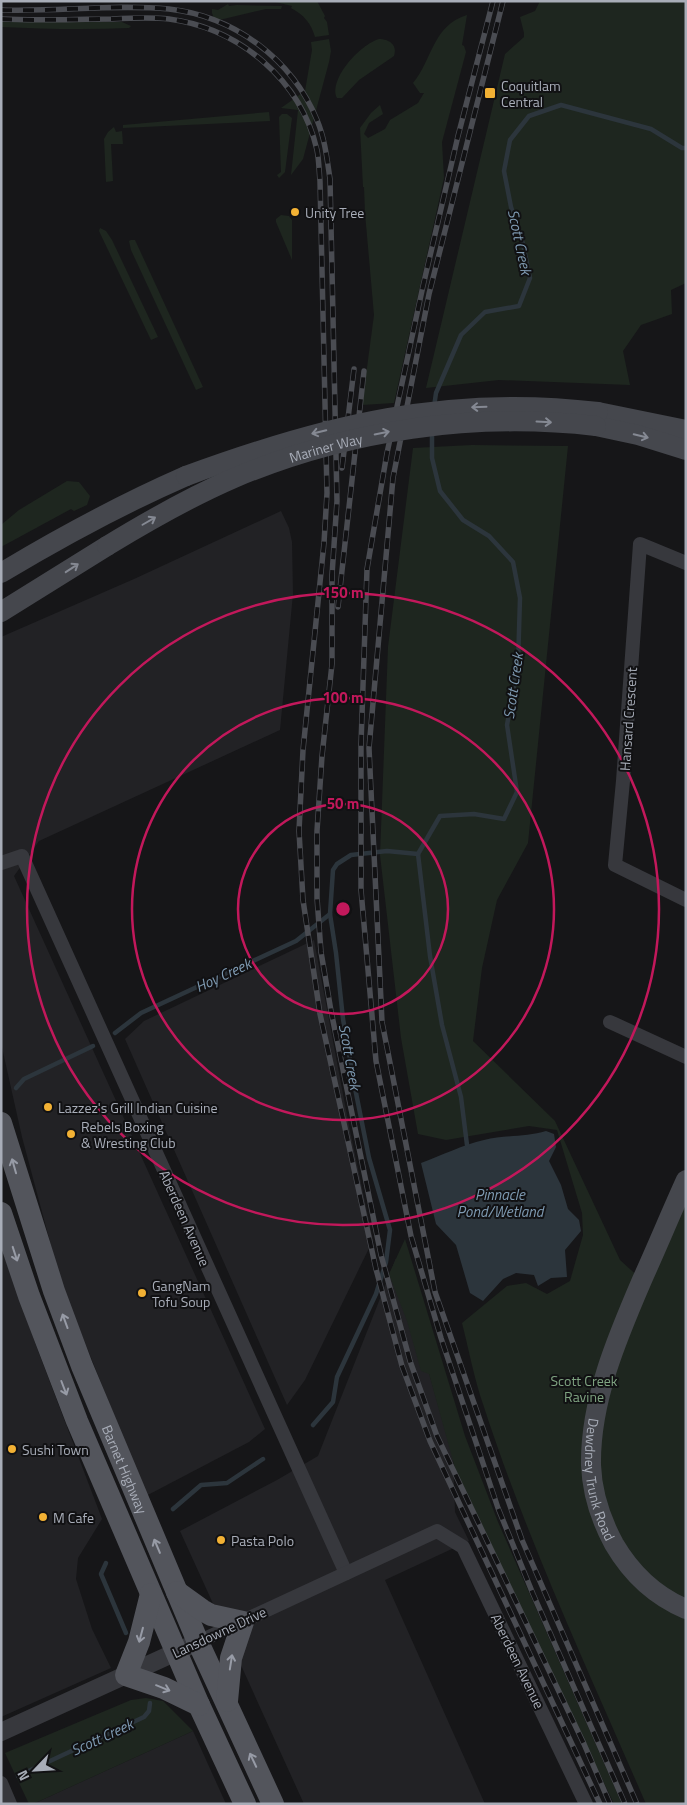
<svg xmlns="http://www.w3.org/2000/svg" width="687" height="1805" font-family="'Titillium Web',sans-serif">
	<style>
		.built { fill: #222225 }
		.green { fill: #1e261f }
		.water { fill: #2c353c }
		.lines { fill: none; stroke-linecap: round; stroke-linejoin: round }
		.stream { stroke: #2c353c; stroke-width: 4.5 }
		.minor { stroke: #37383d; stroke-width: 14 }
		.tertiary { stroke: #37383d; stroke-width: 18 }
		.secondary { stroke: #45474d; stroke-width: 20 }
		.primary { stroke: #53555c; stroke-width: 22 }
		.rail-casing { stroke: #4a4c52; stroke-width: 5.5 }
		.rail { stroke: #111113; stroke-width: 4; stroke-dasharray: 11; stroke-linecap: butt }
		.secondary-bridge { stroke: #45474d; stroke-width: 20 }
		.oneway { stroke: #858993 }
		.oneway2 { stroke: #979ba6 }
		.ring { fill: none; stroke: #c2185b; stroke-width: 2.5 }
		.poi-dot { fill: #f2b134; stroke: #111113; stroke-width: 2 }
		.labels { text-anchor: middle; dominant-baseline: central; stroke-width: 4; stroke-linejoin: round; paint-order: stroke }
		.poi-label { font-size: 14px; fill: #a8adb8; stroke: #111113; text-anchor: start }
		.street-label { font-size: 14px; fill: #a8adb8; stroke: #111113 }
		.park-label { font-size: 14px; fill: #7fa381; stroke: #111113 }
		.water-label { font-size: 15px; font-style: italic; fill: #7f9bb3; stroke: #111113 }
		.centre { fill: #c2185b; stroke: #111113; stroke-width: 2.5 }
		.ring-label { font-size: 15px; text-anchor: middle; font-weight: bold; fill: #c2185b; stroke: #111113; stroke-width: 4; stroke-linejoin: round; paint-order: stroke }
	</style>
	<rect width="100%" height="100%" fill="#161618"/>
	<!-- built -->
	<g class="built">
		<polygon points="281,511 289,528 292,542 293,594 280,730 39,841 14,876 265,1429 249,1442 144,1497 118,1425 61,1283 22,1137 1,1043 1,637 134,579"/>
		<polygon points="314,940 349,1126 373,1240 305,1380 287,1405 125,1039 144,1021"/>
		<polygon points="1,1247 37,1348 102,1519 78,1558 76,1579 92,1629 111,1668 1,1717"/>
		<polygon points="396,1258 453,1457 455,1512 469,1541 385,1580 485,1804 304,1804 180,1531 277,1480 318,1456"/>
		<polygon points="193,1731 226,1804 33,1804"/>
	</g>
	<!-- green -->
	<g class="green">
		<path d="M 271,1 L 317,1 L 325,16 L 324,18 L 327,22 L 329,35 L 315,37 C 311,23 304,15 291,8 L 292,6 Z"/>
		<polygon points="540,1 686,1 686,283 671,290 672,314 641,325 623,351 630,385 499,380 426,388 505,54 524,37 524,33 520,17 535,11"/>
		<polygon points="228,4 229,6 237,5 282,6 281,9 266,9 215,21 212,13 212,9 218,10"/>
		<path d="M 467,15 L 462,45 L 464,46 L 466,52 L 442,142 L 444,178 L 394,403 L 362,405 L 374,315 L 365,213 L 364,187 L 363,187 L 360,128 L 371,113 L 380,105 L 383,114 L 369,123 L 364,134 L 368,138 L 385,129 L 390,120 L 418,103 L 424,93 L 420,93 L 413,83 C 433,59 432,26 467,15 Z"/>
		<path d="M 1,22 L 122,22 L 131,26 L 129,28 C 86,30 44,29 1,27 Z"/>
		<polygon points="329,39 331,51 329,62 303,159 291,175 298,110 281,108 305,91 312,50 311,42"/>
		<path d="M 379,39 C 389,39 398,45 394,56 L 359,80 L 342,98 L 337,98 C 328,79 361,44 379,39 Z"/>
		<polygon points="269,112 270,121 123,128 123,125"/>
		<polygon points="282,114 287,114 292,118 285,172 279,178 277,175 281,172 279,117"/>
		<polygon points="114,127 116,132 122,131 123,144 111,144 113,181 106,182 104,139 108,132"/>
		<polygon points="281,215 289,216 292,220 292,260 276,222 276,219"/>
		<polygon points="100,228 106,231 112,240 158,337 151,340 99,231"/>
		<polygon points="131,240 135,240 203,387 196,390 131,250 129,241"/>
		<path d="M 472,445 L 568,446 L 528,843 L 497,900 L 482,968 L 473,1041 L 555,1121 L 620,1260 L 642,1280 L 686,1195 L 686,1804 L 646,1804 C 589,1672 527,1540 483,1404 C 474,1378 469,1350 462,1323 L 507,1286 L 526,1283 L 547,1294 L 570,1281 L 583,1235 L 582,1213 L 557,1130 L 529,1126 L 446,1140 L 418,1134 L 401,1038 L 380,855 L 388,647 L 413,448 Z"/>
		<polygon points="67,481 79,482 90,496 87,505 74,511 71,509 1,547 1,525 19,510"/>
		<polygon points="405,1239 465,1436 498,1522 622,1804 614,1804 455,1468 429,1374 421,1371 407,1321 389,1274"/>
		<polygon points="146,1698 163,1701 193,1731 33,1804 29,1804 5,1753 131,1700"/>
	</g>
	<!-- water -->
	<path class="water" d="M 546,1131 L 554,1134 L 556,1147 L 549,1161 L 561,1185 L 568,1209 L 579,1220 L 581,1231 L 565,1250 L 567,1277 L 551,1278 L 538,1286 L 534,1275 L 516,1273 L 503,1279 L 483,1301 L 470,1293 L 456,1245 L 436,1224 L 421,1163 C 442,1155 463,1145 484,1140 C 505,1135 527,1137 546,1131 Z"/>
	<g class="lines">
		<!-- stream -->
		<g class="stream">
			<polyline points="434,407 436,393 461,335 485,312 519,306 530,278 523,244 511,207 504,171 510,140 529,116 561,105 651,129 682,148 686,148"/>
			<polyline points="418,854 440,816 474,814 504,819 517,792 507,725 518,664 520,598 513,562 489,536 463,520 440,491 432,458 432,432"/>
			<polyline points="418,854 430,956 442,1025 461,1097 467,1145"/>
			<polyline points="115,1033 141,1013 296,941 330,914"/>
			<polyline points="16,1088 24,1079 93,1046"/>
			<polyline points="313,1425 333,1402 337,1377 376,1294 386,1262 390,1230 369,1158 355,1088 343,1019 336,953 330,914 333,870 337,864 351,855 387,851 418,854"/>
			<polyline points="173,1509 201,1485 227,1483 263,1459"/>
			<polyline points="106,1563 101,1574 126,1633"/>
			<polyline points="18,1776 144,1717 149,1711 150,1703"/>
		</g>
		<!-- minor -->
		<g class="minor">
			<polyline points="686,563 640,544 623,781 615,865 686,900"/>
			<polyline points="1,863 22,856 346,1573"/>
			<polyline points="610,1022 686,1057"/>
			<polyline points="198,1642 437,1531 463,1547 586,1804"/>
			<polyline points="1,1783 10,1804"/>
		</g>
		<!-- tertiary -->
		<polyline class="tertiary" points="1,1732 198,1642"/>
		<!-- secondary -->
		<g class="secondary">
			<polyline points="598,412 686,430"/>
			<polyline points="596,426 638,435 686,450"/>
			<path d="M 1,573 C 61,537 122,504 186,476"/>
			<polyline points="1,612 107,546"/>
			<path id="s1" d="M 686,1180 C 671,1213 657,1247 642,1280 C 617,1338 590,1401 591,1465 C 592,1492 601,1520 614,1544 C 631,1573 655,1596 686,1609"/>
		</g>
		<!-- primary -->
		<g class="primary">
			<path id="s2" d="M 1,1123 L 54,1291 L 82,1366 L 198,1642 L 273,1804"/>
			<polyline points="1,1213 29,1296 77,1421 199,1705 245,1804"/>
			<polyline points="177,1592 202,1610 211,1615 243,1622 231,1658 227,1701"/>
			<polyline points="151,1594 139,1642 126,1675 164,1688 199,1705"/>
		</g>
		<!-- rail casing -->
		<g class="rail-casing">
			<g id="rail">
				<polyline points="493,1 458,136 423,286 387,453 367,569 361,744 361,890 376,1061 411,1236 441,1338 498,1508 533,1594 625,1804"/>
				<polyline points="503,1 429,294 393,478 369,748 382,1022 435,1292 522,1540 637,1804"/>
				<path d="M 1,10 C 57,12 113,4 169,9 C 234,16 292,59 317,120 C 325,139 327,159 330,179 L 337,501 L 332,575 L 332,664 L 322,756 L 317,831 L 317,898 L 321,952 L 331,1011 L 381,1255 L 410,1361 L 437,1436 L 584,1744 L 610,1804"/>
				<path d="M 1,19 C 38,21 75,19 112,19 C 131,18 151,17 169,19 C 239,28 301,80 317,150 C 319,160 319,171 320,181 L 327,493 L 324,543 L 303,750 L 299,831 L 303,900 L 320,1014 L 376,1269 L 402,1366 L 430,1441 L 600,1804"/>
				<polyline points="342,468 354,369"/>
				<polyline points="338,607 364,371"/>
			</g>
		</g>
		<!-- rail -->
		<use href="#rail" class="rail"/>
		<!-- secondary-bridge -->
		<g class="secondary-bridge">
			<path d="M 186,476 C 324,425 449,394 598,412"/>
			<path id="s3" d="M 107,546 C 148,521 190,497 234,478 C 348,430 473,412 596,426"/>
		</g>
	</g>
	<!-- one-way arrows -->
	<defs><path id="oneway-shaft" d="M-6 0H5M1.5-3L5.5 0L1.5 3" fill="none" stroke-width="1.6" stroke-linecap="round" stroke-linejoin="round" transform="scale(1.25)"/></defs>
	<g class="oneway">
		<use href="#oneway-shaft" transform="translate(479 407) rotate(178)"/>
		<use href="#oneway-shaft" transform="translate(544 422) rotate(3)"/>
		<use href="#oneway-shaft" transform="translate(319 432) rotate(166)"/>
		<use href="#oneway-shaft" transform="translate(382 433) rotate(-11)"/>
		<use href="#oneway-shaft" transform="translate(641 436) rotate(14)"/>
		<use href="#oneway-shaft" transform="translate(149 521) rotate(-30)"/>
		<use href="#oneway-shaft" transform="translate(72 568) rotate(-33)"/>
	</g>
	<g class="oneway2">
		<use href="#oneway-shaft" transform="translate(14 1166) rotate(-106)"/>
		<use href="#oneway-shaft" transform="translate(15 1254) rotate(72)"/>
		<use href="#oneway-shaft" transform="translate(65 1321) rotate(-110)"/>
		<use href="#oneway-shaft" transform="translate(64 1388) rotate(69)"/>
		<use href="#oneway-shaft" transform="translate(157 1546) rotate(-113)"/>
		<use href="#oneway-shaft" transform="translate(141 1635) rotate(105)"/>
		<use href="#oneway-shaft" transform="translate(231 1662) rotate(-81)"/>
		<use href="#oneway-shaft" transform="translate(163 1688) rotate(22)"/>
		<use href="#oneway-shaft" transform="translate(253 1760) rotate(-115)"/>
	</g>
	<!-- distance rings -->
	<g class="ring">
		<circle cx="343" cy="909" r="105"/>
		<circle cx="343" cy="909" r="211"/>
		<circle cx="343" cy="909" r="316"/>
	</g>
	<!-- markers -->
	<g class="poi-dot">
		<rect x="484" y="87" width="12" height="12" rx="2.5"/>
		<circle cx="295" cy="212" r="5"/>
		<circle cx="48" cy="1107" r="5"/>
		<circle cx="71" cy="1134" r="5"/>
		<circle cx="142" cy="1293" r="5"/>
		<circle cx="12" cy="1449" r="5"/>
		<circle cx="43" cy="1517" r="5"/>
		<circle cx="221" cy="1540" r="5"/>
	</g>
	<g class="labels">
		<!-- poi labels -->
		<g class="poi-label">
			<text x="501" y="85">Coquitlam<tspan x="501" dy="16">Central</tspan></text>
			<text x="305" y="212">Unity Tree</text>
			<text x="58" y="1107">Lazzez's Grill Indian Cuisine</text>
			<text x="81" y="1126">Rebels Boxing<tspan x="81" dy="16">&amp; Wresting Club</tspan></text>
			<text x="152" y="1285">GangNam<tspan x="152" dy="16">Tofu Soup</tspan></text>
			<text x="22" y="1449">Sushi Town</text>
			<text x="53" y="1517">M Cafe</text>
			<text x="231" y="1540">Pasta Polo</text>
		</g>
		<!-- street labels -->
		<g class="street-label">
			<text stroke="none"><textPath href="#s3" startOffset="241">Mariner Way</textPath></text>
			<text transform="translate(628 719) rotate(-86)">Hansard Crescent</text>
			<text transform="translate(185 1218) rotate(66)">Aberdeen Avenue</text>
			<text stroke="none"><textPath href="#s2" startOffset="368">Barnet Highway</textPath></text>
			<text stroke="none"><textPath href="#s1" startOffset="318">Dewdney Trunk Road</textPath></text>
			<text transform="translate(219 1632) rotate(-25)">Lansdowne Drive</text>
			<text transform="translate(518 1661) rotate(64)">Aberdeen Avenue</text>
		</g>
		<!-- park labels -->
		<g class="park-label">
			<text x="584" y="1380">Scott Creek<tspan x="584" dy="16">Ravine</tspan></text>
		</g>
		<!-- water labels -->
		<g class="water-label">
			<text transform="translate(520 242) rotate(78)">Scott Creek</text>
			<text transform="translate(513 686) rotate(-82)">Scott Creek</text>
			<text transform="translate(223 975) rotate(-25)">Hoy Creek</text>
			<text transform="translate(350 1057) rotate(80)">Scott Creek</text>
			<text x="500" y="1194">Pinnacle<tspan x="500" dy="17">Pond/Wetland</tspan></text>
			<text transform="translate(102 1737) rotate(-25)">Scott Creek</text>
		</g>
	</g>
	<circle cx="343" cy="909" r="8" class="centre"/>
	<g class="ring-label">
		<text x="343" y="598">150 m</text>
		<text x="343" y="703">100 m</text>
		<text x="343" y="809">50 m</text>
	</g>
	<!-- border -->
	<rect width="687" height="1805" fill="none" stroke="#a8adb8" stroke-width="5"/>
	<!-- north arrow -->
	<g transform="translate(35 1770) rotate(245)" stroke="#111113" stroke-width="4" paint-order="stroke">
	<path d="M0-4L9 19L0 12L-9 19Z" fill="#a8adb8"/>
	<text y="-8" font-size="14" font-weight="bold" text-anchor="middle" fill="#a8adb8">N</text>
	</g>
</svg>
